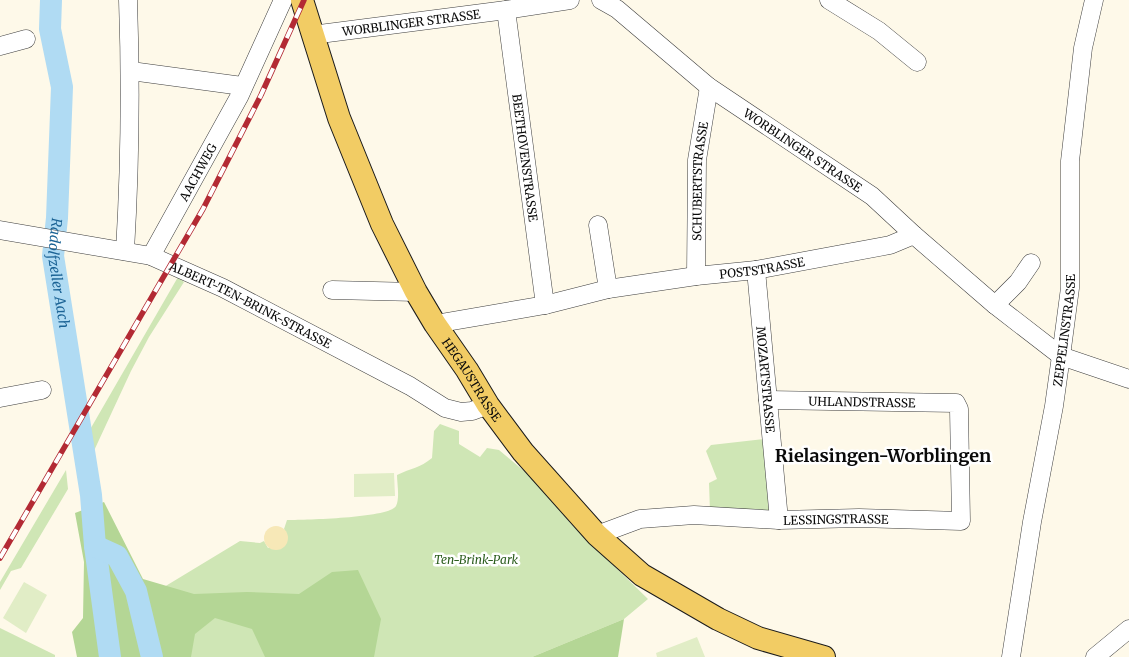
<svg xmlns="http://www.w3.org/2000/svg" width="1129" height="657" font-family="Merriweather,serif">
	<style>
		.green { fill: #cfe6b5 }
		.forest { fill: #b4d695 }
		.sand { fill: #f7e8b7 }
		.pitch { fill: #e1edc6 }
		.lines { fill: none; stroke-linecap: round; stroke-linejoin: round }
		.river { stroke: #b0dbf3; stroke-width: 22 }
		.minor-casing { stroke: #3d3d3d; stroke-width: 19 }
		.major-casing { stroke: #1b1b1b; stroke-width: 24 }
		.minor { stroke: #fff; stroke-width: 18 }
		.major { stroke: #f2cc64; stroke-width: 22 }
		.rail-casing { stroke: #b32a34; stroke-width: 5.5 }
		.rail { stroke: #fff; stroke-width: 4; stroke-dasharray: 11; stroke-linecap: butt }
		.labels { text-anchor: middle; dominant-baseline: central; stroke-width: 5; stroke-linejoin: round; paint-order: stroke }
		.street-label { font-size: 12px; fill: #0a0a0a; stroke: #fff }
		.park-label { font-size: 12px; font-style: italic; fill: #2d5e1f; stroke: #fff }
		.water-label { font-size: 14px; font-style: italic; fill: #1b6395; stroke: #fff }
		.district-label { font-size: 18px; font-weight: bold; fill: #0a0a0a; stroke: #fff }
	</style>
	<rect width="100%" height="100%" fill="#fef9e9"/>
	<!-- green -->
	<g class="green">
		<polygon points="178,277 184,282 149,337 131,371 92,455 88,433"/>
		<path d="M 440,424 L 459,431 L 459,444 L 480,457 L 487,448 L 499,450 L 537,482 L 571,524 L 648,599 L 624,619 L 532,657 L 172,657 L 164,587 L 240,541 L 260,543 L 264,541 L 268,548 L 287,535 L 284,529 L 287,520 C 302,520 390,518 396,506 C 400,498 397,483 397,475 C 411,468 420,468 432,458 L 434,431 Z"/>
		<polygon points="765,439 773,514 710,511 709,483 717,479 706,451 711,445"/>
		<polygon points="66,470 68,489 21,568 11,571 0,590 0,582"/>
		<polygon points="0,628 55,655 55,657 0,657"/>
	</g>
	<!-- forest -->
	<g class="forest">
		<polygon points="104,502 143,579 194,594 247,592 299,594 332,572 358,570 381,619 374,657 265,657 252,629 215,618 195,634 191,657 77,657 72,632 83,618 84,562 75,513"/>
		<polygon points="624,619 618,657 532,657"/>
	</g>
	<!-- sand -->
	<circle class="sand" cx="276" cy="538" r="12"/>
	<!-- pitch -->
	<g class="pitch">
		<polygon points="394,473 395,496 354,497 354,474"/>
		<polygon points="24,582 47,595 26,633 3,618"/>
		<polygon points="697,637 705,657 657,657 656,653"/>
	</g>
	<g class="lines">
		<!-- river -->
		<g class="river">
			<path id="s1" d="M 51,0 L 50,29 L 62,87 L 57,218 L 53,256 L 91,495 L 95,546 L 110,657"/>
			<polyline points="95,546 117,556 136,591 152,657"/>
		</g>
		<!-- minor casing -->
		<g class="minor-casing">
			<g id="minor">
				<path id="s2" d="M 601,0 L 617,9 L 709,87 L 872,196 L 914,235 L 995,305 L 1061,356 L 1129,379"/>
				<polyline points="829,0 879,31 917,62"/>
				<path id="s3" d="M 506,10 L 545,305"/>
				<path id="s4" d="M 312,35 L 506,10 L 570,0"/>
				<polyline points="0,46 26,39"/>
				<polyline points="131,71 242,86"/>
				<polyline points="598,225 608,289"/>
				<path id="s5" d="M 0,230 L 151,256 L 223,288 L 410,386 L 445,408 L 461,412 L 472,411 L 488,405"/>
				<path d="M 125,251 C 130,167 131,84 128,0"/>
				<path id="s6" d="M 151,256 L 239,97 L 283,0"/>
				<path id="s7" d="M 756,270 L 779,520"/>
				<path id="s8" d="M 696,276 L 697,160 L 709,87"/>
				<polyline points="332,290 416,292"/>
				<polyline points="995,305 1018,282 1031,263"/>
				<path id="s9" d="M 435,324 L 545,305 L 608,289 L 696,276 L 756,270 L 890,245 L 914,235"/>
				<polyline points="0,398 42,390"/>
				<path id="s10" d="M 597,535 L 640,519 L 694,515 L 779,520 L 859,518 L 961,521 L 959,409 L 956,403 L 768,400"/>
				<path id="s11" d="M 1011,657 L 1032,522 L 1054,406 L 1061,356 L 1070,288 L 1070,161 L 1083,48 L 1094,0"/>
				<polyline points="1095,657 1129,629"/>
			</g>
		</g>
		<!-- major casing -->
		<g class="major-casing">
			<g id="major">
				<path id="s12" d="M 302,0 L 339,118 L 382,224 L 416,292 L 435,324 L 467,370 L 488,405 L 523,452 L 597,535 L 642,575 L 718,619 L 758,638 L 824,657"/>
			</g>
		</g>
		<!-- minor -->
		<use href="#minor" class="minor"/>
		<!-- major -->
		<use href="#major" class="major"/>
		<!-- rail casing -->
		<g class="rail-casing">
			<polyline id="rail" points="0,558 203,209 261,95 304,0"/>
		</g>
		<!-- rail -->
		<use href="#rail" class="rail"/>
	</g>
	<g class="labels">
		<!-- street labels -->
		<g class="street-label">
			<text stroke="none"><textPath href="#s4" startOffset="100">WORBLINGER STRASSE</textPath></text>
			<text stroke="none"><textPath href="#s2" startOffset="252">WORBLINGER STRASSE</textPath></text>
			<text stroke="none"><textPath href="#s3" startOffset="149">BEETHOVENSTRASSE</textPath></text>
			<text stroke="none"><textPath href="#s6" startOffset="96">AACHWEG</textPath></text>
			<text stroke="none"><textPath href="#s8" startOffset="95">SCHUBERTSTRASSE</textPath></text>
			<text stroke="none"><textPath href="#s9" startOffset="332">POSTSTRASSE</textPath></text>
			<text stroke="none"><textPath href="#s5" startOffset="264">ALBERT-TEN-BRINK-STRASSE</textPath></text>
			<text stroke="none"><textPath href="#s11" startOffset="331">ZEPPELINSTRASSE</textPath></text>
			<text stroke="none"><textPath href="#s12" startOffset="418">HEGAUSTRASSE</textPath></text>
			<text stroke="none"><textPath href="#s7" startOffset="110">MOZARTSTRASSE</textPath></text>
			<text transform="translate(862 402) rotate(1)">UHLANDSTRASSE</text>
			<text stroke="none"><textPath href="#s10" startOffset="242">LESSINGSTRASSE</textPath></text>
		</g>
		<!-- park labels -->
		<g class="park-label">
			<text x="476" y="559">Ten-Brink-Park</text>
		</g>
		<!-- water labels -->
		<g class="water-label">
			<text stroke="none"><textPath href="#s1" startOffset="275">Radolfzeller Aach</textPath></text>
		</g>
		<!-- district labels -->
		<g class="district-label">
			<text x="883" y="455">Rielasingen-Worblingen</text>
		</g>
	</g>
</svg>
